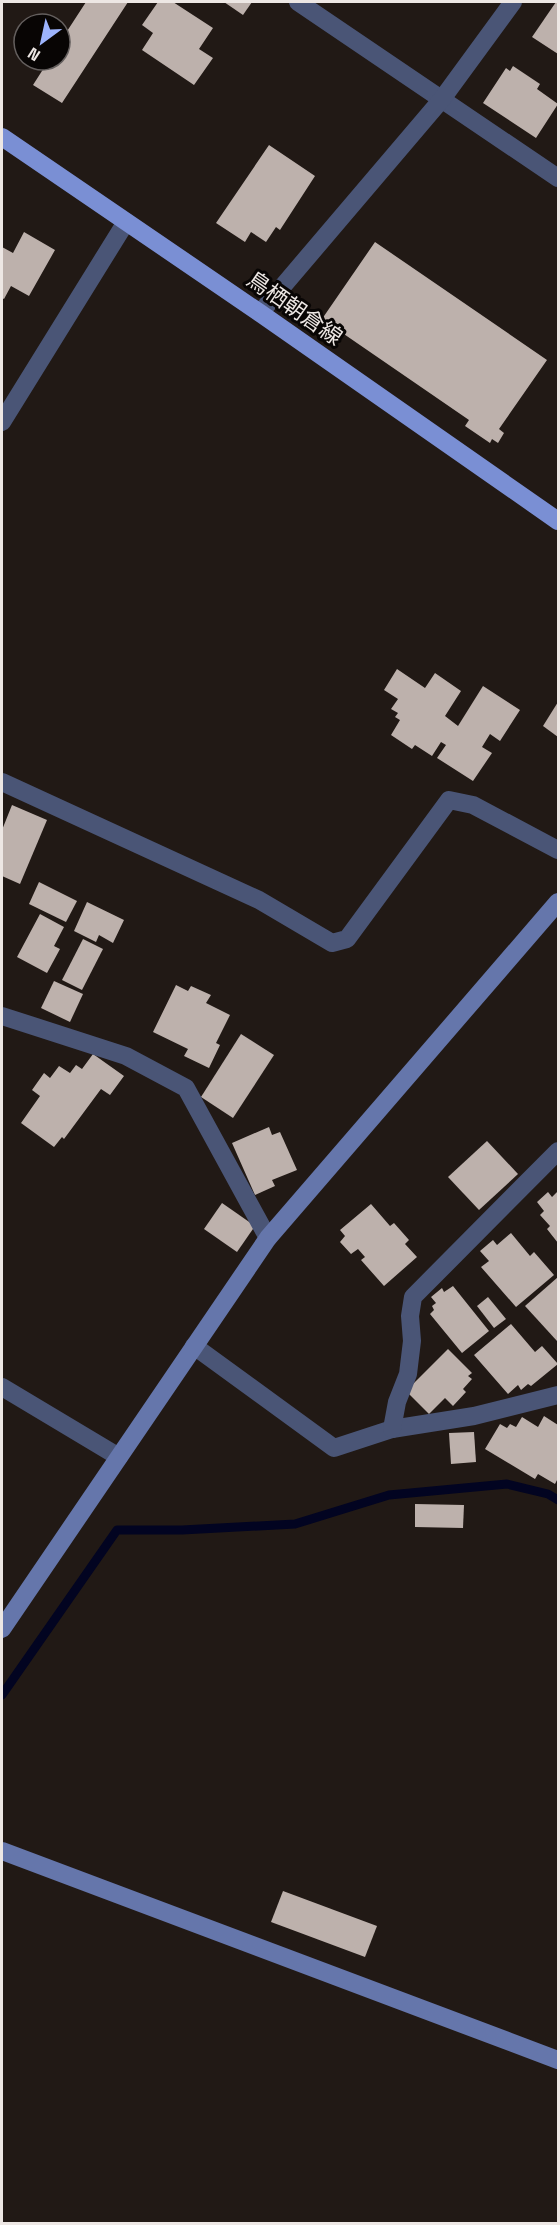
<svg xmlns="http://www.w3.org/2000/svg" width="560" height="2225" font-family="'Space Grotesk','Noto Sans JP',sans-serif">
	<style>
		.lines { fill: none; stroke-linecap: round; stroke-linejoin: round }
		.stream { stroke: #020421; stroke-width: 9 }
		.building { fill: #bdb1ac }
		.street { stroke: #4a5576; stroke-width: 18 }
		.secondary { stroke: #6576ab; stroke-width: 18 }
		.primary { stroke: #7a8fd4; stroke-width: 18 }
		.labels { text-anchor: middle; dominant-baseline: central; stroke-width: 6; stroke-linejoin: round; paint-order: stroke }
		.street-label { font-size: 22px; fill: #ede7e4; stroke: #080504 }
	</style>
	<rect width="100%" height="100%" fill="#211915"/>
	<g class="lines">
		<!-- stream -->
		<polyline class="stream" points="2,1695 117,1530 182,1530 295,1524 389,1495 507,1484 548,1494 558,1500"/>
	</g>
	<!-- building -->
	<g class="building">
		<polygon points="86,2 128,2 62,103 33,85 49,60 60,60 60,42"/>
		<polygon points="158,2 173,2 213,28 199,49 213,58 194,85 142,50 153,33 142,25"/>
		<polygon points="224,2 252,2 243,15"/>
		<polygon points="556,2 558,2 558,54 532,37"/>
		<polygon points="513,66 540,84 537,89 558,104 536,138 483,103 506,68 510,71"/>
		<polygon points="269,145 315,176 280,230 276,227 266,242 251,232 245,242 216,223"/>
		<polygon points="24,232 55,250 29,296 11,286 4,299 2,298 2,247 13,253"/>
		<polygon points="375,242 547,360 499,429 504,433 498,443 492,439 490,443 465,426 469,420 322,319"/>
		<polygon points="397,669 425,688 435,673 461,691 445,716 458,726 483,686 520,710 500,741 490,734 482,747 492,753 473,781 437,758 446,745 441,742 432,756 415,745 412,749 391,735 400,720 395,717 398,713 391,709 398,699 384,690"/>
		<polygon points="558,702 558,737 543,726"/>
		<polygon points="12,805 47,820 20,884 2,876 2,830"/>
		<polygon points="39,882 77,901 66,922 29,904"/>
		<polygon points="87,902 124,920 113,943 99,935 96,942 74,931"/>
		<polygon points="40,914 64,927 54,946 60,949 47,973 17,957"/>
		<polygon points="83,939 103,949 82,990 62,980"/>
		<polygon points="54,981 83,994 70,1022 41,1008"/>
		<polygon points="176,985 188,991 191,986 211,995 206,1003 230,1015 216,1043 220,1045 209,1068 184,1056 188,1049 153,1032"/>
		<polygon points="241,1034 274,1055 233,1118 201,1097"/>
		<polygon points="93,1054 124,1076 110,1095 101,1089 64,1139 62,1137 54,1147 21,1123 40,1096 32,1090 44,1073 50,1078 59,1066 70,1073 76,1065 82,1069"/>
		<polygon points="269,1127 272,1135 280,1132 297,1170 272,1180 275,1186 255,1195 232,1143"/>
		<polygon points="487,1141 518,1174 479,1210 448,1177"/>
		<polygon points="558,1191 558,1243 547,1229 550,1226 540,1215 544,1211 537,1202 548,1192 552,1197"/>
		<polygon points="222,1203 255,1226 237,1252 204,1229"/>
		<polygon points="371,1204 390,1226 394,1223 409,1240 405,1244 417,1257 384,1286 361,1260 365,1257 358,1249 351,1254 340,1242 345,1236 340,1230"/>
		<polygon points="511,1233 530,1256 534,1252 554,1275 516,1307 481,1267 489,1261 480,1251 493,1240 497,1245"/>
		<polygon points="558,1277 558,1339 557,1341 525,1306"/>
		<polygon points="453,1286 489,1331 462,1353 430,1314 434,1310 432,1306 436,1303 431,1297 442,1288 444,1292"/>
		<polygon points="488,1297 506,1319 494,1328 477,1306"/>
		<polygon points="511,1324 535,1352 542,1346 558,1364 531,1386 528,1384 521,1390 518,1385 508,1394 474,1355"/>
		<polygon points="448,1349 472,1373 468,1376 472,1379 463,1389 466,1392 453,1406 445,1398 429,1414 406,1391"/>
		<polygon points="544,1416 558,1425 558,1478 555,1484 538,1474 535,1479 485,1449 500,1424 507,1428 510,1424 516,1427 522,1417 538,1427"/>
		<polygon points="474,1432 476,1462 451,1464 449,1433"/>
		<polygon points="415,1504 464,1505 463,1528 415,1527"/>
		<polygon points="283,1891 377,1926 365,1957 271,1922"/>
	</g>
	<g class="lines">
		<!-- street -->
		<g class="street">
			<polyline points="298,2 558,178"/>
			<polyline points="260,313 442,99 513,2"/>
			<polyline points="2,422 126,222"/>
			<polyline points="2,782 259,900 332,943 347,939 449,800 473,805 558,850"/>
			<polyline points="2,1016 126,1056 186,1088 268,1238"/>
			<polyline points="194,1346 334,1448 392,1429 474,1416 558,1395"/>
			<polyline points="2,1387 119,1457"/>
			<polyline points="392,1429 397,1402 408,1374 412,1341 410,1316 413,1297 558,1151"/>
		</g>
		<!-- secondary -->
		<g class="secondary">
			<polyline points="2,1629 268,1238 558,902"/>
			<polyline points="2,1851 558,2060"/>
		</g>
		<!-- primary -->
		<polyline class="primary" points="2,137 260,313 558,521"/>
	</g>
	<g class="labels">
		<!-- street labels -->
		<g class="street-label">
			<text transform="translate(295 308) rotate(35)">鳥栖朝倉線</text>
		</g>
	</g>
	<!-- border -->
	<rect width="560" height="2225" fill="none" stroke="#ede7e4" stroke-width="6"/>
	<!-- north arrow -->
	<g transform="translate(42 42) rotate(213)"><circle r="28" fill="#080504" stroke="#645f5e" stroke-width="1.5"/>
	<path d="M0-4.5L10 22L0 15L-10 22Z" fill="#9db4fd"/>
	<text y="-9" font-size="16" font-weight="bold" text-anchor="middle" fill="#ede7e4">N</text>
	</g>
</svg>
